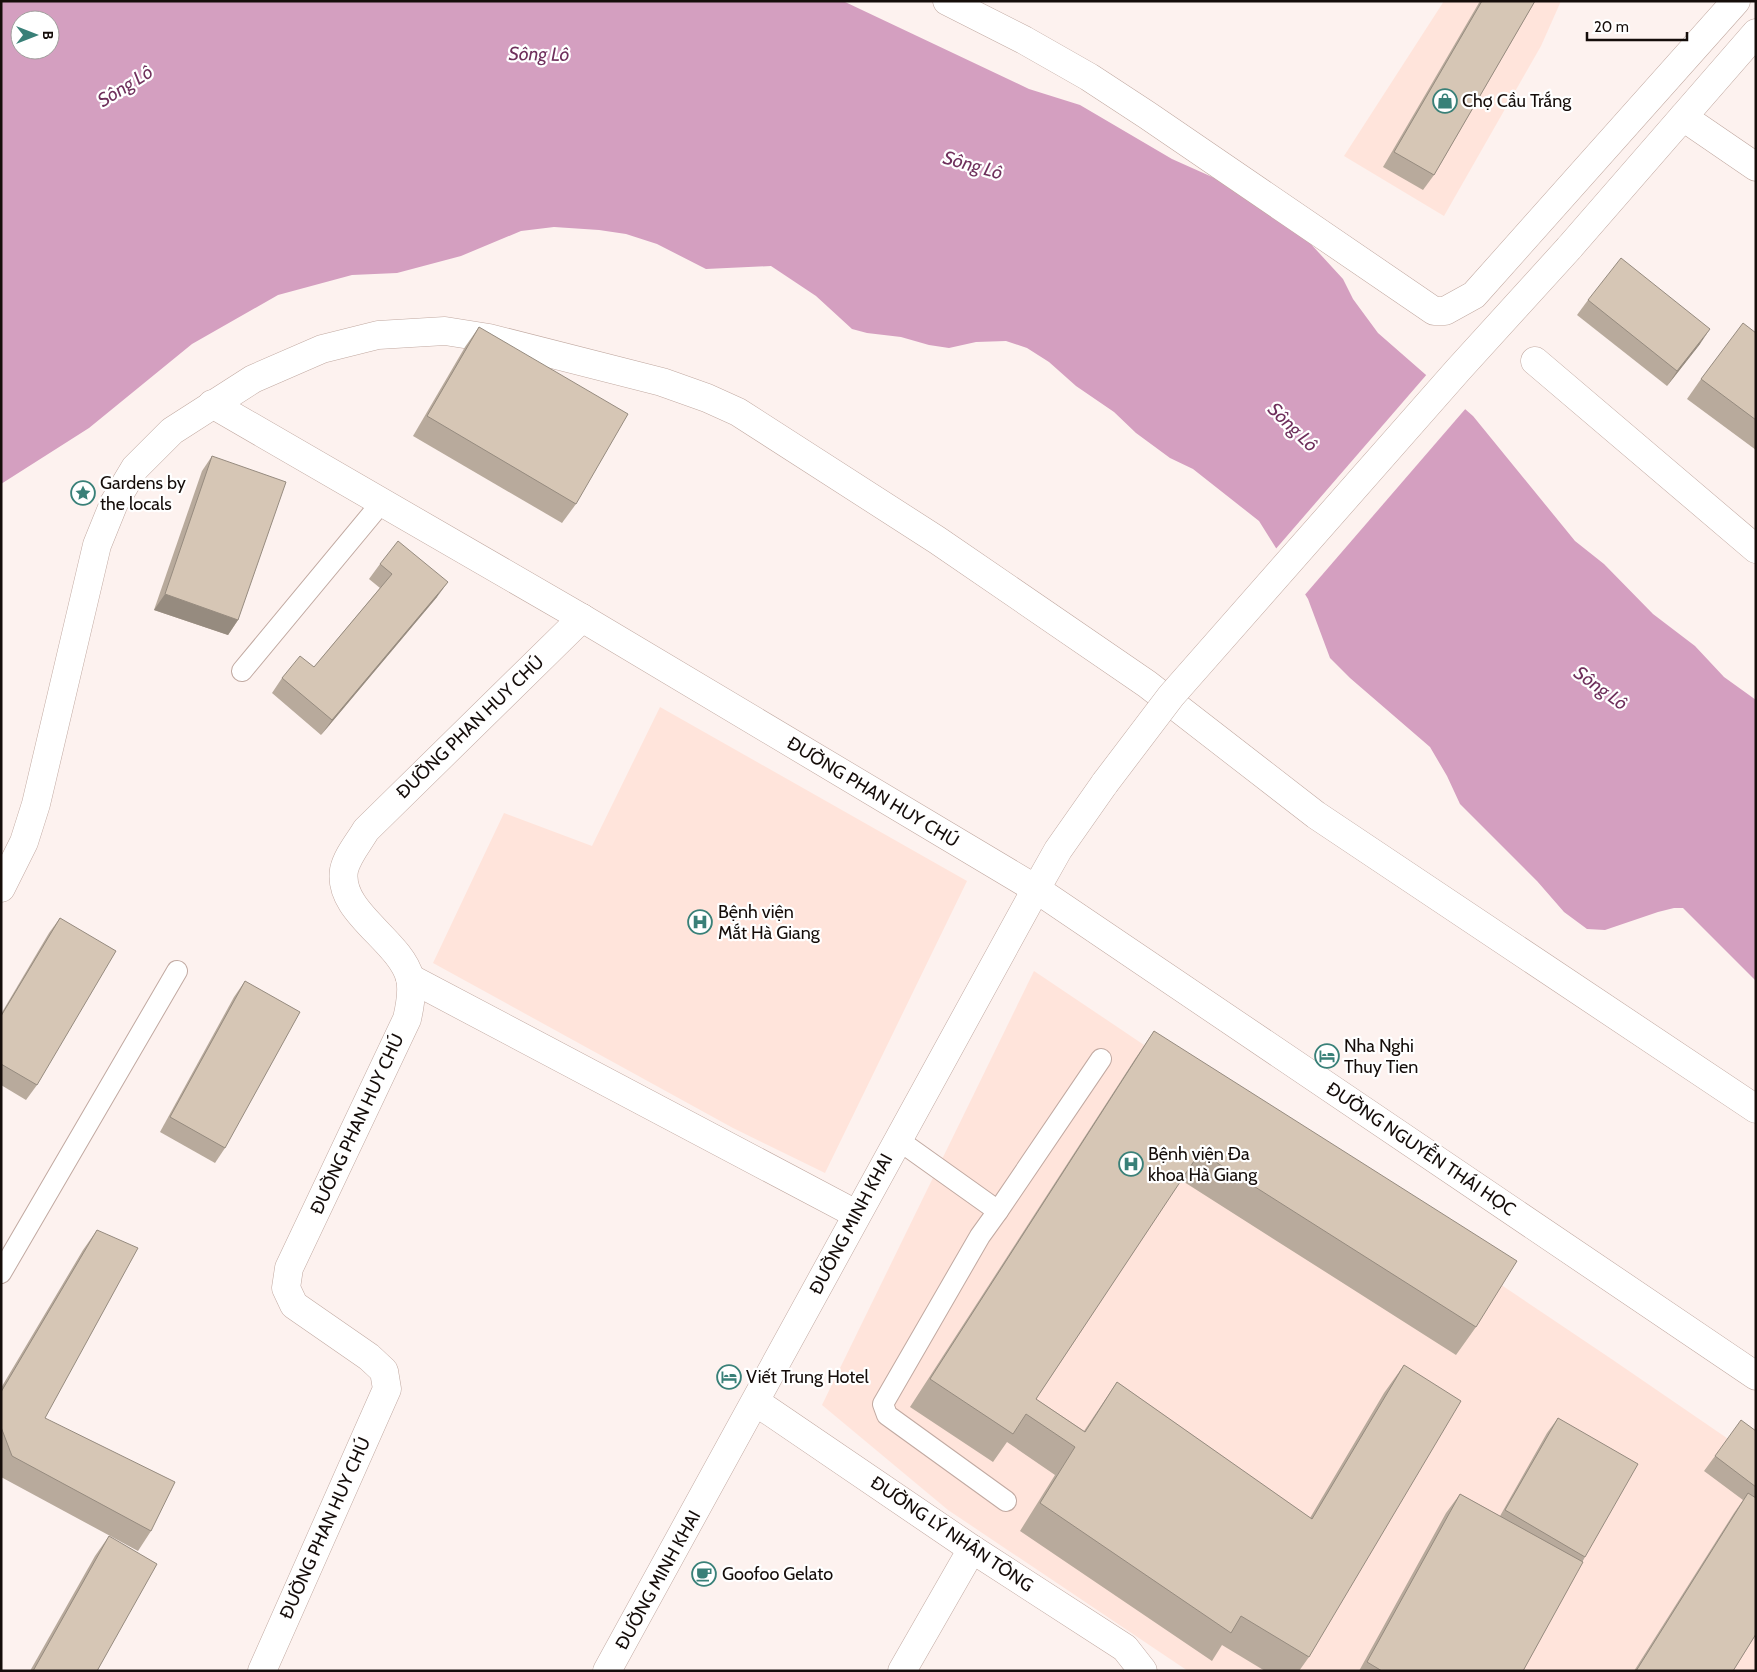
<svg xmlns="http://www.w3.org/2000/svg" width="1757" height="1672" font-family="Cabin,sans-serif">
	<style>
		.built { fill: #ffe4db }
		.water { fill: #d49fc0; fill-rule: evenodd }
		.pier { fill: #fdf2ef }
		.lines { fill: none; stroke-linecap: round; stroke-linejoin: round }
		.lane-casing { stroke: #c1a9a1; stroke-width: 22 }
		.street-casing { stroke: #c1a9a1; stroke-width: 29 }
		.secondary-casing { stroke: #c1a9a1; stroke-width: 29 }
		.lane { stroke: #fff; stroke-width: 20 }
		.street { stroke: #fff; stroke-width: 28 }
		.secondary { stroke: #fff; stroke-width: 28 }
		.secondary-bridge-casing { stroke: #c1a9a1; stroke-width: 29; stroke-linecap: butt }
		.secondary-bridge { stroke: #fff; stroke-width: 28 }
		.wall { fill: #b8aa9c }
		.shaded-wall { fill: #968b7f }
		.building { fill: #d6c6b5; stroke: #968b7f }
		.labels { text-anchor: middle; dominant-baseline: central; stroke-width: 4.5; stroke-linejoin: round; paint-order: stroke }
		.poi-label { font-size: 18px; fill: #150d0a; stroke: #fff; text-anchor: start }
		.street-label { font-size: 18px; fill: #150d0a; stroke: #fff }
		.water-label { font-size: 19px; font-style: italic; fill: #6f305c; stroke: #fff }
	</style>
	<rect width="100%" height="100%" fill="#fdf2ef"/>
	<!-- built -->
	<g class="built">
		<polygon points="1444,1 1561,1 1541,46 1444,216 1344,156"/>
		<polygon points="660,707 967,881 825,1173 733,1128 433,963 504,813 592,846"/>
		<polygon points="1034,971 1610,1358 1756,1458 1756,1671 1188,1671 948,1510 822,1405"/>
	</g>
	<!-- water -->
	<path class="water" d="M 1,1 L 843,1 L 1029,89 L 1080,105 L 1172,159 L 1275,205 L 1343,279 L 1353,299 L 1378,333 L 1473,416 L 1575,541 L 1604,564 L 1653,614 L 1695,646 L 1724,677 L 1756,700 L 1756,981 L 1683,908 L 1674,908 L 1658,912 L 1605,930 L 1587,929 L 1564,912 L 1537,881 L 1460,804 L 1447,776 L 1430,747 L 1350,678 L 1330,658 L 1308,599 L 1259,521 L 1193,469 L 1170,458 L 1136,433 L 1114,412 L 1076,386 L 1049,362 L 1027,348 L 1006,341 L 976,342 L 949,348 L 929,345 L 901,337 L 867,333 L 852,329 L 816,296 L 771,266 L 706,269 L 657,244 L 626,234 L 599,230 L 554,227 L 521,231 L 461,256 L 397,273 L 352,275 L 278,295 L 192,344 L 89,428 L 1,484 ZM 20,20 L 50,20 L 50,50 L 20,50 Z"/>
	<!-- pier -->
	<polygon class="pier" points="1428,373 1467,407 1303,597 1274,551"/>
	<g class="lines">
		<!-- lane casing -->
		<g class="lane-casing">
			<g id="lane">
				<polyline points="242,671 382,502"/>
				<polyline points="897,1139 998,1211 980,1236 883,1404 887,1415 1006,1501"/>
				<polyline points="998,1211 1101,1059"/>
				<polyline points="1,1273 177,971"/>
			</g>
		</g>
		<!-- street casing -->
		<g class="street-casing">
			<g id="street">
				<polyline points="947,1 1024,40 1089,77 1147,115 1434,311 1445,311 1474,295 1736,1"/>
				<polyline points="1683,117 1756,167"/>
				<polyline points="1535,361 1756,549"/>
				<polyline points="212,404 582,618 1036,889"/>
				<polyline points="1,888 24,842 36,804 97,545 114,503 135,468 172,431 253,379 322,349 378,335 445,331 489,338 662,382 707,398 738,412 937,540 1147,684 1316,815 1756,1109"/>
				<polyline points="410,978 856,1214"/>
				<polyline points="756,1402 972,1549 1125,1648 1143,1671"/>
				<path d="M 262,1671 L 387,1389 L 384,1371 L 369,1357 L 294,1305 L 286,1288 L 289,1268 L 407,1019 C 410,1006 413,991 410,978 C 400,940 337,912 344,870 C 347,856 359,842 366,830 L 582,618"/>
				<polyline points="902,1671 972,1549"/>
			</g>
		</g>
		<!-- secondary casing -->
		<g class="secondary-casing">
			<g id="secondary">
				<polyline points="1569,248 1756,33"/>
				<polyline points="1036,889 1756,1376"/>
				<path d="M 607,1671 C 751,1411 892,1149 1036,889 L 1058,850 L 1105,783"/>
			</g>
		</g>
		<!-- lane -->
		<use href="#lane" class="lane"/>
		<!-- street -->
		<use href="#street" class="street"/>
		<!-- secondary -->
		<use href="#secondary" class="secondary"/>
		<!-- secondary-bridge casing -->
		<g class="secondary-bridge-casing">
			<polyline id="secondary-bridge" points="1105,783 1171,696 1458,370 1569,248"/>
		</g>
		<!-- secondary-bridge -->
		<use href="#secondary-bridge" class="secondary-bridge"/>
	</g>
	<!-- wall -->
	<g class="wall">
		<polygon points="1480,1 1535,1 1434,175 1423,190 1383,167"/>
		<polygon points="1588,300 1700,344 1667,386 1577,315"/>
		<polygon points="479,327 576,504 562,523 413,436 465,347"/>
		<polygon points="1756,333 1756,450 1687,399 1701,379"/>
		<polygon points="212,456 238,620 228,635 154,610 202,471"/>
		<polygon points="380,564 437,597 321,735 272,693 282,678 314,667 380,588 369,579"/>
		<polygon points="60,918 37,1085 26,1100 1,1085 1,1014 49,933"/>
		<polygon points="245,981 225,1148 215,1163 160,1132 234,997"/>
		<polygon points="1154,1031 1476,1327 1456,1355 1181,1180 1036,1399 1084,1431 1117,1382 1310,1518 1384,1393 1404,1365 1309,1657 1299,1671 1265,1671 1222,1645 1212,1661 1020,1531 1055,1475 1007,1442 993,1462 910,1407 1135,1059"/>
		<polygon points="97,1230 45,1418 151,1531 138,1551 1,1477 1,1388 83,1250"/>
		<polygon points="1558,1418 1585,1557 1523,1671 1359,1671 1446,1513 1460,1494 1500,1516 1547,1433"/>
		<polygon points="1756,1431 1756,1634 1733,1671 1634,1671 1734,1513 1743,1500 1704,1471 1715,1456"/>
		<polygon points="109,1536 97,1671 30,1671 95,1556"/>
	</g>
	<!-- shaded-wall -->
	<g class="shaded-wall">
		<polygon points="1710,329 1700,344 1667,386 1677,371"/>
		<polygon points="448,582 437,597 321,735 332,720"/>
		<polygon points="165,594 238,620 228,635 154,610"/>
	</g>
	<!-- building -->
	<g class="building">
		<polygon points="1482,1 1535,1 1434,175 1394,152"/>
		<polygon points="1621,258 1710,329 1677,371 1588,300"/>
		<polygon points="1743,323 1756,333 1756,420 1701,379"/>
		<polygon points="479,327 628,414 576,504 427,416"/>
		<polygon points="212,456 286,482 238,620 165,594"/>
		<polygon points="398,541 448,582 332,720 282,678 300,656 314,667 392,574 380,564"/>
		<polygon points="60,918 116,951 37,1085 1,1064 1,1016"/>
		<polygon points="245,981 300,1012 225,1148 170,1117"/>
		<polygon points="1154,1031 1517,1261 1476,1327 1200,1152 1036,1399 1085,1432 1117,1382 1312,1519 1404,1365 1461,1401 1309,1657 1241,1616 1231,1633 1040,1503 1075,1447 1026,1414 1013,1434 930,1379"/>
		<polygon points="97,1230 138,1248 45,1418 175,1482 151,1531 12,1456 1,1427 1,1392"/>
		<polygon points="1558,1418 1638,1464 1585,1557 1505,1510"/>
		<polygon points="1741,1420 1756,1431 1756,1487 1715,1456"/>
		<polygon points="1748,1493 1756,1498 1756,1634 1733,1671 1636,1671"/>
		<polygon points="1460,1494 1583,1562 1523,1671 1382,1671 1367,1662"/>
		<polygon points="109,1536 157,1564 97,1671 33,1671"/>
	</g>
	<!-- icons -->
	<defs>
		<g id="shop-ring" transform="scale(1.25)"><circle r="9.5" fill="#fff" stroke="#398078" stroke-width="1.5"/><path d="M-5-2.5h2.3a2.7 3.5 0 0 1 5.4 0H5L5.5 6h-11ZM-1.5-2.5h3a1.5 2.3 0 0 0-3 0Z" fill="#398078"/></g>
		<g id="sight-ring" transform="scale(1.25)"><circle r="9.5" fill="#fff" stroke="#398078" stroke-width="1.5"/><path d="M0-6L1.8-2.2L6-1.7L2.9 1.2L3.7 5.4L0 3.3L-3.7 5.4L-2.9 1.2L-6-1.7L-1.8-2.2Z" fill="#398078"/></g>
		<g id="hospital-ring" transform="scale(1.25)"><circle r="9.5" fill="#fff" stroke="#398078" stroke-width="1.5"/><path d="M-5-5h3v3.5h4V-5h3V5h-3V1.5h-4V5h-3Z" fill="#398078"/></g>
		<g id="hotel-ring" transform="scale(1.25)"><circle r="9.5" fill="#fff" stroke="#398078" stroke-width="1.5"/><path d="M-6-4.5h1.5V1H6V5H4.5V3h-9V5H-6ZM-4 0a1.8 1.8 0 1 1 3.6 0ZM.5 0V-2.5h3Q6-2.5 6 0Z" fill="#398078"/></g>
		<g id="cafe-ring" transform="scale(1.25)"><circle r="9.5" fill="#fff" stroke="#398078" stroke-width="1.5"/><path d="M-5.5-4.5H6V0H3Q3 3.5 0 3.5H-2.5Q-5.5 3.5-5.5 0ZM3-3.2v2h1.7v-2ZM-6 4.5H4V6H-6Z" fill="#398078"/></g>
	</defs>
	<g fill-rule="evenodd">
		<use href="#shop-ring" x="1445" y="101"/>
		<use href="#sight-ring" x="83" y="493"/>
		<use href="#hospital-ring" x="700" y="922"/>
		<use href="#hotel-ring" x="1327" y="1056"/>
		<use href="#hospital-ring" x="1131" y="1164"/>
		<use href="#hotel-ring" x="729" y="1377"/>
		<use href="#cafe-ring" x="704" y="1574"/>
	</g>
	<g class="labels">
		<!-- poi labels -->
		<g class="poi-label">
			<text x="1462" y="101">Chợ Cầu Trắng</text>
			<text x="100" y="483">Gardens by<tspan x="100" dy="21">the locals</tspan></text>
			<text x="718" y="912">Bệnh viện<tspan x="718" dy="21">Mắt Hà Giang</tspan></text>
			<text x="1344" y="1046">Nha Nghi<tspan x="1344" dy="21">Thuy Tien</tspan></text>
			<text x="1148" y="1154">Bệnh viện Đa<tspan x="1148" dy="21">khoa Hà Giang</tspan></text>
			<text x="746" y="1377">Viết Trung Hotel</text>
			<text x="722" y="1574">Goofoo Gelato</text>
		</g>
		<!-- street labels -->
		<g class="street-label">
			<text transform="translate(470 727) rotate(-44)">ĐƯỜNG PHAN HUY CHÚ</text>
			<text transform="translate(873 792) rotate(31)">ĐƯỜNG PHAN HUY CHÚ</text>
			<text transform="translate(357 1124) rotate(-65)">ĐƯỜNG PHAN HUY CHÚ</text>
			<text transform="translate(1421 1149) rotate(34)">ĐƯỜNG NGUYỄN THÁI HỌC</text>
			<text transform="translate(851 1224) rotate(-62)">ĐƯỜNG MINH KHAI</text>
			<text transform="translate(325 1528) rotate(-66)">ĐƯỜNG PHAN HUY CHÚ</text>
			<text transform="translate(952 1534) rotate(34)">ĐƯỜNG LÝ NHÂN TÔNG</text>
			<text transform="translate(658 1580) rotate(-61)">ĐƯỜNG MINH KHAI</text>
		</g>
		<!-- water labels -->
		<g class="water-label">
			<text transform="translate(539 54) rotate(1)">Sông Lô</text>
			<text transform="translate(125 86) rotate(-32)">Sông Lô</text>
			<text transform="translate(973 165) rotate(16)">Sông Lô</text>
			<text transform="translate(1293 427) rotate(44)">Sông Lô</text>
			<text transform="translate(1601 688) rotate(36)">Sông Lô</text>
		</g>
	</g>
	<!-- border -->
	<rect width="1757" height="1672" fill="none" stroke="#150d0a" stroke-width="5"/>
	<!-- north arrow -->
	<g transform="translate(35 35) rotate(90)"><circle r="24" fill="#ffffff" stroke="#a19e9d"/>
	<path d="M0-4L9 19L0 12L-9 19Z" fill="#398078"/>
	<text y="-8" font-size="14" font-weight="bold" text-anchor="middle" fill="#150d0a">B</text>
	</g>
	<!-- scale -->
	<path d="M1587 32v8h100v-8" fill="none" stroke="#150d0a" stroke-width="2.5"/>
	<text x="1594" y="32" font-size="15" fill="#150d0a" stroke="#ffffff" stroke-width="4" paint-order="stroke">20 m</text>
</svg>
